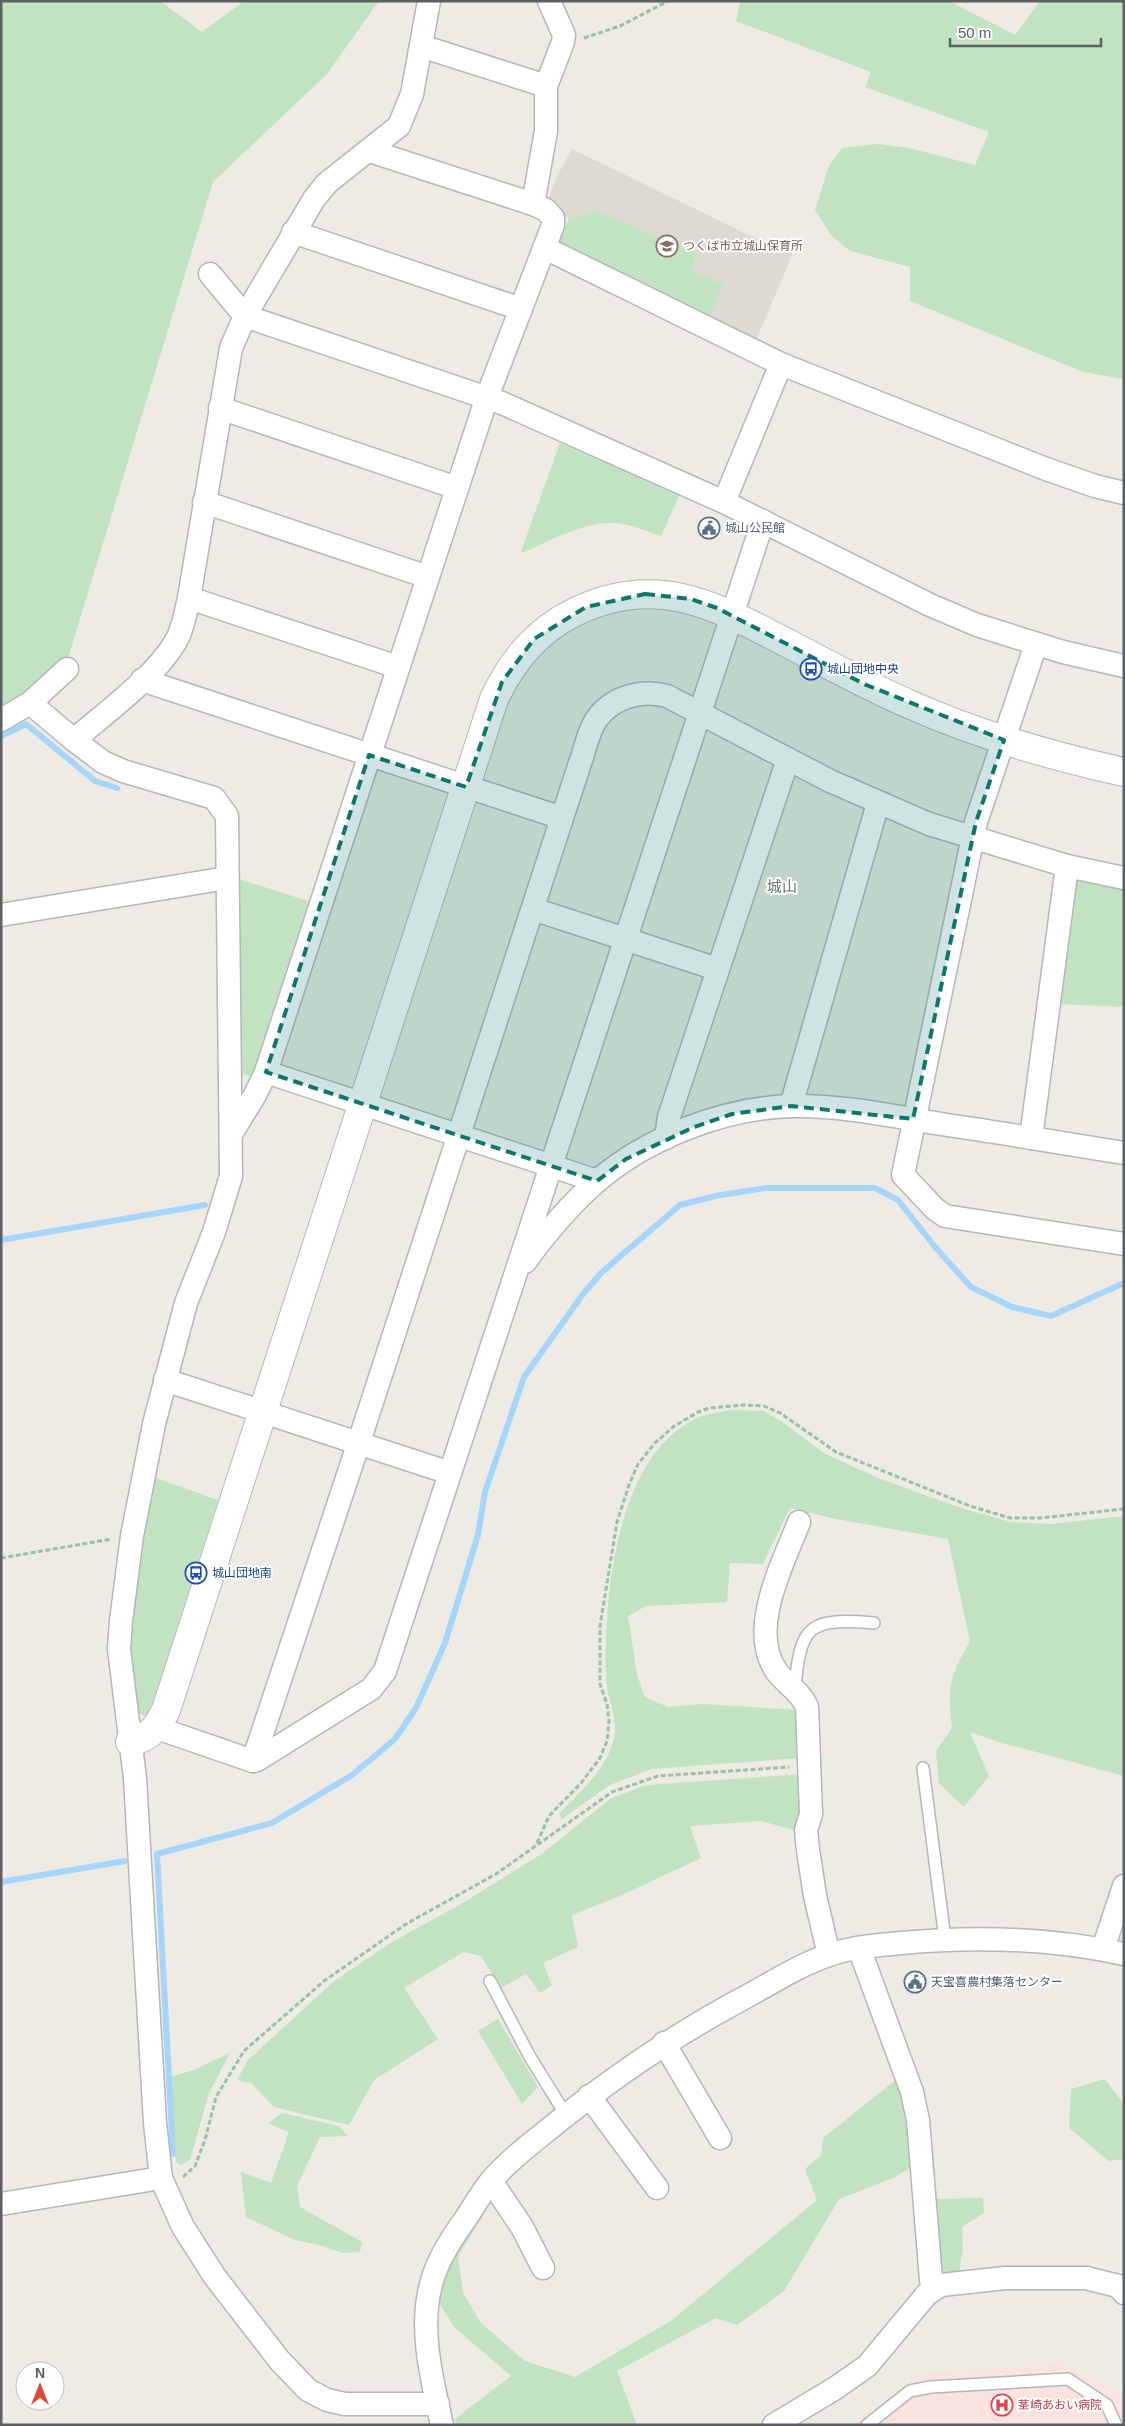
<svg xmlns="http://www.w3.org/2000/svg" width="1125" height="2426" font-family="Helvetica,'Noto Sans JP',sans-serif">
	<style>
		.education { fill: #dddad2 }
		.medical { fill: #f9e3e0 }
		.green { fill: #c1e3c2 }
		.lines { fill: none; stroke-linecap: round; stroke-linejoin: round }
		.stream { stroke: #a7d4f9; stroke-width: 6 }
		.lane-casing { stroke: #b4b6ba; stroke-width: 14 }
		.street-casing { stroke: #b4b6ba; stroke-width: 25 }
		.secondary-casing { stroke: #b5b8bd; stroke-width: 30 }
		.path { stroke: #99c1a6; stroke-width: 3; stroke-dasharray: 5 2.5; stroke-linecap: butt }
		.lane { stroke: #fff; stroke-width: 11 }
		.street { stroke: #fff; stroke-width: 22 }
		.secondary { stroke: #fff; stroke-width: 28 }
		.marked { fill: #0f766e; fill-opacity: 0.2; stroke: #0f766e; stroke-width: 4; stroke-dasharray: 10 6; stroke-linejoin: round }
		.labels { text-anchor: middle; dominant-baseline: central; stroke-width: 4; stroke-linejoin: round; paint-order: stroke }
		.education-label { font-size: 12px; fill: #785e54; stroke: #fff; text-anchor: start }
		.service-label { font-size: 12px; fill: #4e5e75; stroke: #fff; text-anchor: start }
		.transit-label { font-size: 12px; fill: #164399; stroke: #fff; text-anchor: start }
		.health-label { font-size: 12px; fill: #be3a42; stroke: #fff; text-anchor: start }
		.quarter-label { font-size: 15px; fill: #6d7175; stroke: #fff }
	</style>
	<rect width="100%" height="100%" fill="#edebe3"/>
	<!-- education -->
	<polygon class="education" points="572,149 751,236 793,253 754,345 557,243 569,219 548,200 556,178"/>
	<!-- medical -->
	<polygon class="medical" points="1060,2364 1111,2389 1124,2393 1124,2425 851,2425 913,2380 928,2373"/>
	<!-- green -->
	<g class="green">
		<polygon points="1,1 160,1 202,32 244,1 379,1 327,74 213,182 69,655 22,697 1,707"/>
		<polygon points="743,1 949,1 1015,35 1040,1 1124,1 1124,379 1083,372 910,301 910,267 850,251 831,235 815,210 829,166 842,148 878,144 909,148 975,165 989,132 865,87 871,72 736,21 740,3"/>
		<polygon points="593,210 697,254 690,270 723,285 707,322 557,243 569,219 591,214"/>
		<path d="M 560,443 L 680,494 L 661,536 C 648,532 636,526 623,524 C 590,518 552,540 522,553 L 521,551 Z"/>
		<polygon points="236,878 311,902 255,1072 249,1076 240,1071"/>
		<polygon points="1078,880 1124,889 1124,1007 1058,1004 1072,887"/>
		<path d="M 733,1410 L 763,1411 L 781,1421 L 824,1453 L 878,1478 L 961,1508 L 1011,1522 L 1052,1524 L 1124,1516 L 1124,1776 L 999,1742 L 970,1732 L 989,1776 L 964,1807 L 939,1783 L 936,1751 L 952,1728 C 947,1686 950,1677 970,1641 L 948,1539 L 831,1518 L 790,1508 L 763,1564 L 730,1563 L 727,1602 L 646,1606 L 628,1616 L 637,1675 L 645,1697 L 668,1707 L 703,1704 L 799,1710 L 801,1758 L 651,1769 L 610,1785 L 562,1819 L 559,1814 C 580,1792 604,1772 613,1742 C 620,1720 607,1700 606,1679 C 604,1601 614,1470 686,1424 C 699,1415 717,1412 733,1410 Z"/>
		<polygon points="153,1477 218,1500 149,1714 144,1716 137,1712 129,1649 131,1613"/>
		<polygon points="804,1774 800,1820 797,1831 761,1821 690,1826 701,1858 620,1896 572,1915 578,1947 543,1963 552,1985 540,1993 526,1974 501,1988 481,1956 463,1952 404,1988 438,2039 374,2080 349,2125 274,2107 251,2083 237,2080 248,2060 333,1982 392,1942 461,1904 543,1853 610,1799 643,1786 661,1784"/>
		<polygon points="498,2019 538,2087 522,2104 478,2031"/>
		<polygon points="230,2053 209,2093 190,2160 181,2165 176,2162 169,2077 194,2070"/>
		<polygon points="898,2078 912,2122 915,2165 893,2178 839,2199 784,2291 737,2325 716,2318 617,2371 637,2425 456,2425 455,2419 511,2376 455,2328 437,2300 448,2267 484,2206 486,2211 458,2256 463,2293 481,2323 525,2361 575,2377 672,2320 817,2200 805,2169 821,2155 823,2138"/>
		<polygon points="1105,2079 1124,2105 1124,2159 1109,2161 1069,2128 1071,2089"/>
		<polygon points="282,2113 339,2126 348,2136 320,2137 297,2186 300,2207 362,2242 360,2252 343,2253 319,2245 295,2240 246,2217 241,2172 271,2183 289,2132 268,2123"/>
		<polygon points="983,2198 984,2213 962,2227 963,2248 959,2273 939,2273 937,2199"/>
	</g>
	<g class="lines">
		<!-- stream -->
		<g class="stream">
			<polyline points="1,736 26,724 95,781 117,788"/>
			<polyline points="1,1240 205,1205"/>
			<polyline points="1,1882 125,1861"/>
			<polyline points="173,2154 157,1854 272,1823 352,1775 395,1739 416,1708 445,1643 478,1535 485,1492 524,1377 583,1294 602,1272 680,1205 715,1196 766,1188 875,1188 898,1200 935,1247 971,1287 1012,1307 1051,1316 1124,1283"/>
		</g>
		<!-- lane casing -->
		<g class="lane-casing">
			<g id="lane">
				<path d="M 795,1688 C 800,1623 811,1618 874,1623"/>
				<polyline points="923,1768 945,1939"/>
				<polyline points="490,1981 530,2057 566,2115"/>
				<polyline points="867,2425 910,2391 931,2387 1068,2379 1107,2405 1116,2425"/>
			</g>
		</g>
		<!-- street casing -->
		<g class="street-casing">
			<g id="street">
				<polyline points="421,46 546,86"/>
				<polyline points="533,204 546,131 546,86 563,42 564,35 549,1"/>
				<polyline points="293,232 521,309"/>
				<polyline points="545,248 781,364 1046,469 1095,486 1124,493"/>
				<polyline points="210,274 245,316 502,403 724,502 930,605 977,625 1063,652 1124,666"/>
				<polyline points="220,408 457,488"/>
				<polyline points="204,502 428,577"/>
				<polyline points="724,502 781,364"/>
				<polyline points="189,598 398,667"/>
				<polyline points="1036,644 976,822 903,1175 935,1209 945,1216 1124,1244"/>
				<polyline points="142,680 562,818"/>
				<polyline points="30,703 67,669"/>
				<polyline points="1,720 30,703 74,740 103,762 123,771 214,798 227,816 231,1176 214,1232 186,1303 154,1424 132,1536 121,1621 119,1649 135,1778 155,2123 161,2178 183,2227 215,2277 280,2361 308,2390 327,2400 345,2404 438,2404"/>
				<path d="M 74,740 C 105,713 162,672 179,635 C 184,623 186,611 189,598 L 231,348 L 245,316 L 314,199 L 327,183 L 399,126 L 412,94 L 429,1"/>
				<polyline points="533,909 717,969"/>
				<polyline points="1,915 227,878"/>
				<polyline points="266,1072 597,1181"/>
				<polyline points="791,1106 878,803"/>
				<polyline points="231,1134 255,1095 266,1072 487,397 553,225 553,218 546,210 533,204 370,151"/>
				<polyline points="666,1138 669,1117 788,759"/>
				<polyline points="1031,1138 1067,866"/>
				<path d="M 525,1262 C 546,1233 571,1204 597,1181 C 649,1137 724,1108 792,1106 C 841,1105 892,1116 941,1124 C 1002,1133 1063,1143 1124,1153"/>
				<polyline points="165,1380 450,1473"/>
				<path d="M 799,1522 C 783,1564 747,1630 777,1672 C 787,1685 800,1691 807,1707 L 811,1814 L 806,1830 L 808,1850 L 815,1896 L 829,1955"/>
				<polyline points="157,1728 253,1761 257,1760 371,1689 385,1671 763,521"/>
				<path d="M 253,1761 L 359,1442 L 562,818 C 568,800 574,782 580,763 C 585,750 588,732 596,720 C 612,697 641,689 667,696 L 830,781 L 929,824 L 1067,866 L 1124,878"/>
				<polyline points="859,1948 912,2092 918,2120 931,2280 935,2288"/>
				<polyline points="1103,1949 1124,1886"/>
				<polyline points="664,2043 720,2138"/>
				<polyline points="589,2096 657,2188"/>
				<polyline points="491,2181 522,2227 543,2268"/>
				<polyline points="1,2204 161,2178"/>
				<path d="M 442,2425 C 432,2380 418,2326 432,2281 C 438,2259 451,2239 464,2221 C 473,2208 481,2193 491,2181 C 508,2161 529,2145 549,2129 C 610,2079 673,2036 742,1999 C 770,1984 799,1965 829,1955 C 852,1947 878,1945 901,1943 C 976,1936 1050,1938 1124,1954"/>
				<polyline points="774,2425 834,2389 867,2366 927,2294 941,2285 1005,2278 1086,2278 1118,2286 1124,2293"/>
			</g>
		</g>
		<!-- secondary casing -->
		<g class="secondary-casing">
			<path id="secondary" d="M 130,1742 C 151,1737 157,1728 166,1710 L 494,699 C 512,661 536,631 575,612 C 657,572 716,606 789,644 C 829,665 869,687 911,705 C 979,735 1051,756 1124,772"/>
		</g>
		<!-- path -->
		<g class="path">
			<polyline points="584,38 620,26 668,1"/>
			<polyline points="1,1558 112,1539"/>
			<polyline points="537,1843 549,1816 581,1783 600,1758 607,1741 609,1721 607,1704 600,1684 600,1626 617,1522 629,1485 638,1464 655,1443 673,1427 698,1412 709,1408 744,1405 764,1406 780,1413 836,1452 970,1506 1010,1518 1040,1518 1124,1509"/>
			<polyline points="183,2177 195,2166 205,2140 216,2097 244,2051 324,1981 406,1924 496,1874 612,1792 658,1776 789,1767"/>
		</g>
		<!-- lane -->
		<use href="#lane" class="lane"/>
		<!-- street -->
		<use href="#street" class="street"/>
		<!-- secondary -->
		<use href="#secondary" class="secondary"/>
	</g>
	<!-- marked area -->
	<path class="marked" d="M 645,594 L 691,599 L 717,608 L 864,684 L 1004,740 L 976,822 L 913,1119 L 791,1106 L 732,1114 L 694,1127 L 626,1159 L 597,1181 L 266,1072 L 369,755 L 466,787 L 502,682 L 534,639 L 586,607 Z"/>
	<!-- icons -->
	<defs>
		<g id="school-ring" transform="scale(1.125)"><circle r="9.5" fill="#fff" stroke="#8d6e63" stroke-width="1.5"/><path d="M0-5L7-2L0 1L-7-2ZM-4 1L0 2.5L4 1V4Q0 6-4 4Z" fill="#8d6e63"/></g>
		<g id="civic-ring" transform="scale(1.125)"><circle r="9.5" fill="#fff" stroke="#5c6f8a" stroke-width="1.5"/><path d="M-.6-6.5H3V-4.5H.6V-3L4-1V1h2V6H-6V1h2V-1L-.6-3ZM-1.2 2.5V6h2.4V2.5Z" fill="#5c6f8a"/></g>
		<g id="bus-ring" transform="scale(1.125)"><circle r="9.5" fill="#fff" stroke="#1a4fb4" stroke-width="1.5"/><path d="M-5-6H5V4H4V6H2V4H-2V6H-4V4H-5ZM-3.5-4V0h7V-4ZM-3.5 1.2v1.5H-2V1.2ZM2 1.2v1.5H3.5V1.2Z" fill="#1a4fb4"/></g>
		<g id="hospital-ring" transform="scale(1.125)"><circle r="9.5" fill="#fff" stroke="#e0444e" stroke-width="1.5"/><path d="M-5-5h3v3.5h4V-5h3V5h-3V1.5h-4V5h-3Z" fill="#e0444e"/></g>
	</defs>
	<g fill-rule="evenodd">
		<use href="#school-ring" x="667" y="246"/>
		<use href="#civic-ring" x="709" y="528"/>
		<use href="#bus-ring" x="811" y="669"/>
		<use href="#bus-ring" x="196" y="1573"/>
		<use href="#civic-ring" x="915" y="1982"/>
		<use href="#hospital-ring" x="1002" y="2405"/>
	</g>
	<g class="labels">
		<!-- education labels -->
		<g class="education-label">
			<text x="683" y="246">つくば市立城山保育所</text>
		</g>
		<!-- service labels -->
		<g class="service-label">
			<text x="725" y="528">城山公民館</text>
			<text x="931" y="1982">天宝喜農村集落センター</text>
		</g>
		<!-- transit labels -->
		<g class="transit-label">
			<text x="827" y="669">城山団地中央</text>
			<text x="212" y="1573">城山団地南</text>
		</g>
		<!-- health labels -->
		<g class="health-label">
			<text x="1018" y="2405">茎崎あおい病院</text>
		</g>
		<!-- quarter labels -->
		<g class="quarter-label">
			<text x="782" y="886">城山</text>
		</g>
	</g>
	<!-- border -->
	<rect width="1125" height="2426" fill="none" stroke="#5c5f63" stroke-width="5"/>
	<!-- north arrow -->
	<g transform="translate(40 2386)"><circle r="24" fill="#ffffff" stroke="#bebfc1"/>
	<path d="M0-4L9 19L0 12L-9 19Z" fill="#de4a39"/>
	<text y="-8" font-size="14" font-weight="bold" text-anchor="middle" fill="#5c5f63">N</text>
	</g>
	<!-- scale -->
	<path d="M950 38v8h151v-8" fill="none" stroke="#5c5f63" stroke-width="2.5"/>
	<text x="958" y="38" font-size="15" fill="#5c5f63" stroke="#ffffff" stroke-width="4" paint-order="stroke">50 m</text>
</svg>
